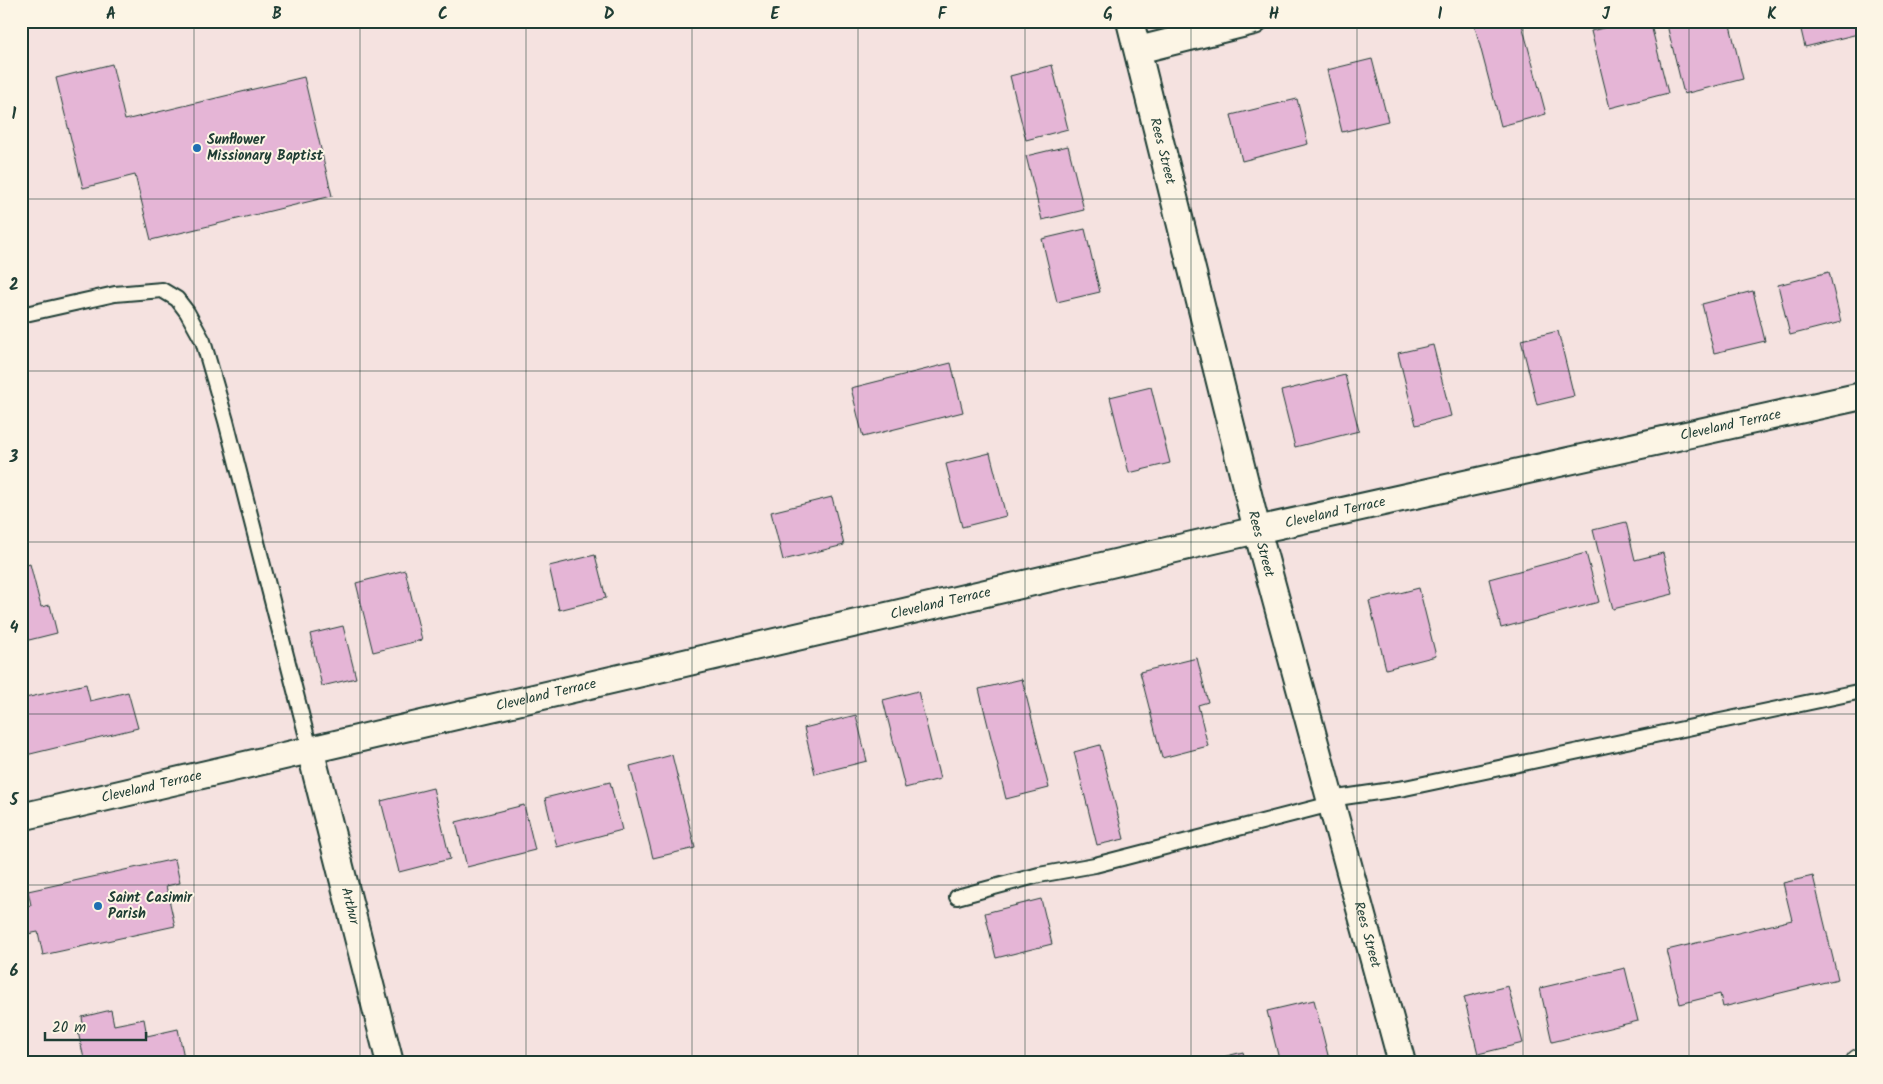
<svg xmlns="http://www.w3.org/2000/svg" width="1883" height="1084" font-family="Kalam,sans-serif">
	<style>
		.building { fill: #e5b5d6; stroke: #1f3d34 }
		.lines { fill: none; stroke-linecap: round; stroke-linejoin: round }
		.lane-casing { stroke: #1f3d34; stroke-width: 18 }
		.street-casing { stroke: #1f3d34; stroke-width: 30 }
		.secondary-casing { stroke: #1f3d34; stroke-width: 31 }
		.lane { stroke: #fcf5e5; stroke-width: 14 }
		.street { stroke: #fcf5e5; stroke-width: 26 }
		.secondary { stroke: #fcf5e5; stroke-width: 28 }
		.grid { fill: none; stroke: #1f3d34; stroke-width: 1; stroke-opacity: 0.55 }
		.poi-dot { fill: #1f6fb2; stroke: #fcf5e5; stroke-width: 2 }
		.labels { text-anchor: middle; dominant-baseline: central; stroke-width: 4; stroke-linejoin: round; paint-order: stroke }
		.poi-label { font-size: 14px; font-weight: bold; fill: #1f3d34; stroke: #fcf5e5; text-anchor: start }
		.street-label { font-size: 14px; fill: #1f3d34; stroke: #fcf5e5 }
		.neatline { fill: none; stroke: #1f3d34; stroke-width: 2 }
		.grid-label { font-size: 16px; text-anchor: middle; font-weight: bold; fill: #1f3d34 }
	</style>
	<rect width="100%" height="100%" fill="#f5e2e0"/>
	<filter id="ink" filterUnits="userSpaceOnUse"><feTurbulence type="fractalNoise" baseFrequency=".02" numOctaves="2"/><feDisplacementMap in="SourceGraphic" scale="10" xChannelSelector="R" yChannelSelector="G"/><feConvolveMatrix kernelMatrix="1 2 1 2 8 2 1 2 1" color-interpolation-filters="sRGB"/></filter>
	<g filter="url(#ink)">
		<!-- building -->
		<g class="building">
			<polygon points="1481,21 1521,21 1546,114 1501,126 1474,23"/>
			<polygon points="1631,21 1650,21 1668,93 1610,108 1591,31"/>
			<polygon points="1666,21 1729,21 1743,79 1684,94"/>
			<polygon points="1799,21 1862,21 1862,33 1805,47"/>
			<polygon points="1372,59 1388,121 1342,132 1327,70"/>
			<polygon points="112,64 125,120 304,77 332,196 151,240 135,175 83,188 56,78"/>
			<polygon points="1052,65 1068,129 1026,140 1010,76"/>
			<polygon points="1297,99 1308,144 1242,161 1231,115"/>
			<polygon points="1068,146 1084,210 1042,220 1026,156"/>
			<polygon points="1085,229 1100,292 1057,302 1042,239"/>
			<polygon points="1829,272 1841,322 1790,335 1778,285"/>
			<polygon points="1753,291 1765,341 1714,353 1702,304"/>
			<polygon points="1558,331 1574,396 1537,405 1521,340"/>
			<polygon points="1433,345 1451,416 1416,425 1398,353"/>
			<polygon points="951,363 963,412 863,437 851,388"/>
			<polygon points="1345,375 1359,431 1295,447 1281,391"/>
			<polygon points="1151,387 1170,463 1129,473 1110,397"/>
			<polygon points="990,453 1006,516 962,527 946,464"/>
			<polygon points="832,497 844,545 783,560 771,512"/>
			<polygon points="1626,522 1635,560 1663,553 1673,594 1613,609 1593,530"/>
			<polygon points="1586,553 1599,602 1501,628 1489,579"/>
			<polygon points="595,555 606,598 559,610 549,566"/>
			<polygon points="30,564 41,607 50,605 57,633 21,642 21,567"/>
			<polygon points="405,570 422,640 373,652 356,583"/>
			<polygon points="1419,588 1436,656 1386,669 1369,601"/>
			<polygon points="343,626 356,678 322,686 310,634"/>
			<polygon points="1197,658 1208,702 1198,705 1208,746 1162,758 1140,672"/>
			<polygon points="1022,679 1049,788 1006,799 979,689"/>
			<polygon points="86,684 90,701 128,692 138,728 22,756 21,699"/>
			<polygon points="918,691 940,779 905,788 883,700"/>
			<polygon points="856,715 867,761 815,774 804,728"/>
			<polygon points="1100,745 1124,839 1097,845 1074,752"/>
			<polygon points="672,755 695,848 653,858 630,766"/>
			<polygon points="610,782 622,830 557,847 545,798"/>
			<polygon points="433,788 450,859 399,872 381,801"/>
			<polygon points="524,805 535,850 467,867 456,822"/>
			<polygon points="175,859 180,883 166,886 175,926 43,955 38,932 22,935 21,907 31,905 28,891"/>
			<polygon points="1813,876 1838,979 1723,1007 1720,994 1680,1004 1667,950 1792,920 1783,883"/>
			<polygon points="1041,899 1052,944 996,958 985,913"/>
			<polygon points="1625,968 1638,1021 1552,1042 1540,988"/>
			<polygon points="1508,986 1523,1043 1478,1054 1464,997"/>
			<polygon points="1314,1000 1330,1063 1280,1063 1267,1011"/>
			<polygon points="111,1010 114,1025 144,1019 147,1036 178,1029 185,1062 85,1063 78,1032 84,1030 82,1017"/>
			<polygon points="1243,1052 1246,1063 1198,1063"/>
		</g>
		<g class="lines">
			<!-- lane casing -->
			<g class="lane-casing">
				<g id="lane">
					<polyline points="21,315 115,294 162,290 177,299 187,312 203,341 226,421 310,749"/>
					<polyline points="1330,799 1405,788 1862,691"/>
					<polyline points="957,897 1039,875 1095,865 1331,804"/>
				</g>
			</g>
			<!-- street casing -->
			<g class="street-casing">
				<g id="street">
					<path id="s1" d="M 1130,21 L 1257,530 L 1402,1063"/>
					<polyline points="1138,50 1254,21"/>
					<path id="s2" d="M 310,749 L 390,1063"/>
					<path id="s3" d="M 21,817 L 1257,530 L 1862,396"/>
				</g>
			</g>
			<!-- secondary casing -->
			<g class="secondary-casing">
				<polyline id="secondary" points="1860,1063 1862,1062"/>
			</g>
			<!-- lane -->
			<use href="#lane" class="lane"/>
			<!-- street -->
			<use href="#street" class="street"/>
			<!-- secondary -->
			<use href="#secondary" class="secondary"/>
		</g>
	</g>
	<!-- grid -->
	<path class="grid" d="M 194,21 L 194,1063M 360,21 L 360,1063M 526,21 L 526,1063M 692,21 L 692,1063M 858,21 L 858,1063M 1025,21 L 1025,1063M 1191,21 L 1191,1063M 1357,21 L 1357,1063M 1523,21 L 1523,1063M 1689,21 L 1689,1063M 21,199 L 1862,199M 21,371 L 1862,371M 21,542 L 1862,542M 21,714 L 1862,714M 21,885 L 1862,885"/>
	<!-- markers -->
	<g class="poi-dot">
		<circle cx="197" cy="148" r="5"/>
		<circle cx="98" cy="906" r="5"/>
	</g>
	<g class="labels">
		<!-- poi labels -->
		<g class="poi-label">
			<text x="207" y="140">Sunflower<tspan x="207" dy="16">Missionary Baptist</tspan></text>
			<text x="108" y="898">Saint Casimir<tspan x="108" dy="16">Parish</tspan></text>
		</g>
		<!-- street labels -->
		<g class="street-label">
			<text stroke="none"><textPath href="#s1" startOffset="134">Rees Street</textPath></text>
			<text stroke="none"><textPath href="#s3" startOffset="1754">Cleveland Terrace</textPath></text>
			<text stroke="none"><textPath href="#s3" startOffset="1349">Cleveland Terrace</textPath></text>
			<text stroke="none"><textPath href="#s1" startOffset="539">Rees Street</textPath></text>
			<text stroke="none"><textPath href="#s3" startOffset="944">Cleveland Terrace</textPath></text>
			<text stroke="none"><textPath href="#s3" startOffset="539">Cleveland Terrace</textPath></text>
			<text stroke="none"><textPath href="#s3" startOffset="134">Cleveland Terrace</textPath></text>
			<text stroke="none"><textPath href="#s2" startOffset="162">Arthur</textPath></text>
			<text stroke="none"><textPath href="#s1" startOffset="944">Rees Street</textPath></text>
		</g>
	</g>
	<!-- margin -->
	<rect width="1883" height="1084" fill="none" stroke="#fcf5e5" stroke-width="55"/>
	<!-- scale -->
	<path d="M45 1032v8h101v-8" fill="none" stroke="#1f3d34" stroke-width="2.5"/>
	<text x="52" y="1032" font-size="15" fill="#1f3d34" stroke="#fcf5e5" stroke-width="4" paint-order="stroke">20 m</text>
	<rect x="28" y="28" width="1828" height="1028" class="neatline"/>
	<g class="grid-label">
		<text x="111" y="19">A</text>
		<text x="277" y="19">B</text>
		<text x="443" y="19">C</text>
		<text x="609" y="19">D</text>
		<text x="775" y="19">E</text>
		<text x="942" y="19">F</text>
		<text x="1108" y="19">G</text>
		<text x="1274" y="19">H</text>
		<text x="1440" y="19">I</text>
		<text x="1606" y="19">J</text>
		<text x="1772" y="19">K</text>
		<text x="14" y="119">1</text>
		<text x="14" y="290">2</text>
		<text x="14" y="462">3</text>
		<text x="14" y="633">4</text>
		<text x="14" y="805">5</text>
		<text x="14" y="976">6</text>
	</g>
</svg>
